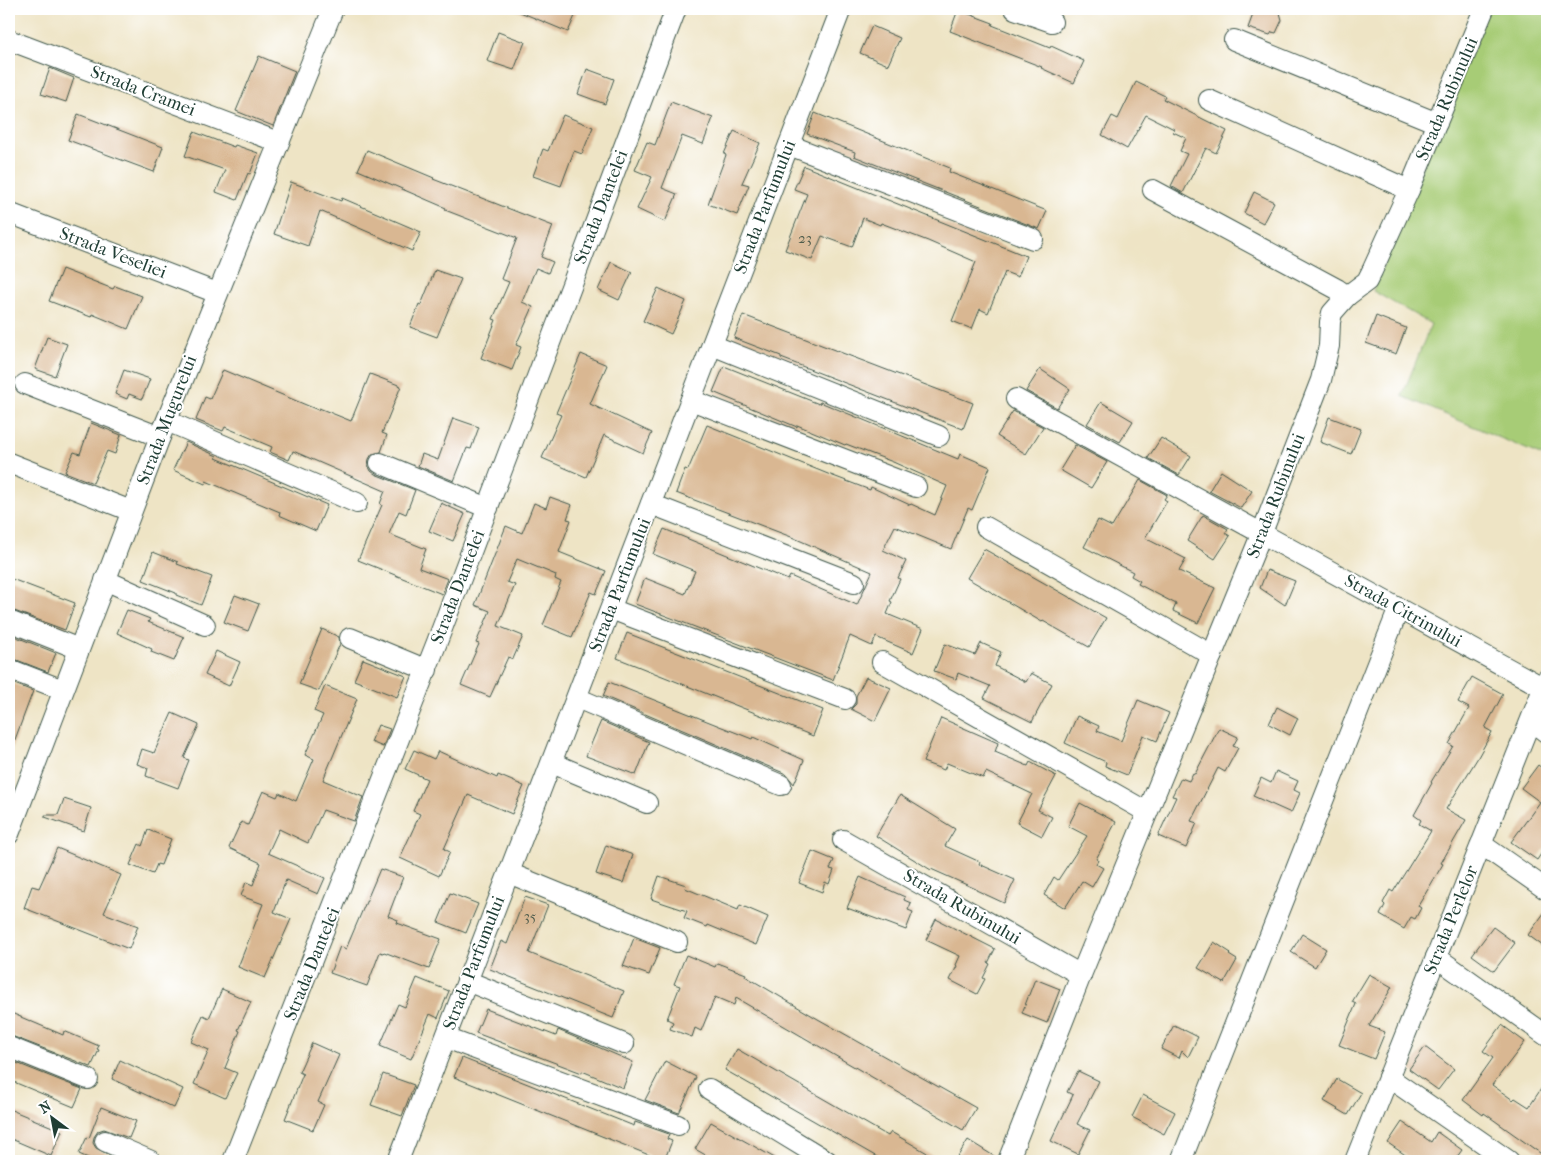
<svg xmlns="http://www.w3.org/2000/svg" width="1556" height="1170" font-family="'IM FELL French Canon',serif">
	<style>
		.green { fill: #a7cc76; stroke: #638455 }
		.building { fill: #d9b792 }
		.lines { fill: none; stroke-linecap: round; stroke-linejoin: round }
		.minor-casing { stroke: #3e564a; stroke-width: 22 }
		.minor { stroke: #fff; stroke-width: 20 }
		.labels { text-anchor: middle; dominant-baseline: central; stroke-width: 4; stroke-linejoin: round; paint-order: stroke }
		.number-label { font-size: 15px; fill: #4e5c4c }
		.street-label { font-size: 18px; fill: #1f3d34; stroke: #fff }
	</style>
	<rect width="100%" height="100%" fill="#fff"/>
	<filter id="ink" filterUnits="userSpaceOnUse"><feTurbulence type="fractalNoise" baseFrequency=".02" numOctaves="2"/><feDisplacementMap in="SourceGraphic" scale="10" xChannelSelector="R" yChannelSelector="G"/><feConvolveMatrix kernelMatrix="1 2 1 2 8 2 1 2 1" color-interpolation-filters="sRGB"/></filter>
	<filter id="wash" filterUnits="userSpaceOnUse"><feTurbulence type="fractalNoise" baseFrequency=".0096" numOctaves="4" result="noise"/><feDisplacementMap in="SourceGraphic" scale="20" xChannelSelector="R" yChannelSelector="G"/><feGaussianBlur stdDeviation="1.12" result="paint"/><feColorMatrix in="noise" values="0 0 0 0 0 0 0 0 0 0 0 0 0 0 0 0 0 1.4 0 .05"/><feComposite in="paint" operator="in"/></filter>
	<g filter="url(#wash)">
		<rect width="100%" height="100%" fill="#eee4c5"/>
		<!-- green -->
		<polygon class="green" points="1485,9 1547,9 1547,458 1402,396 1431,324 1373,291"/>
		<g id="blocks">
			<!-- building -->
			<g class="building">
				<polygon points="513,9 578,9 568,32"/>
				<polygon points="1255,9 1279,9 1282,20 1276,33 1272,32 1270,35 1248,28"/>
				<polygon points="958,10 993,23 992,25 1050,48 1051,46 1084,61 1074,83 1041,68 1042,67 950,31"/>
				<polygon points="872,26 900,38 888,65 860,53"/>
				<polygon points="498,32 525,42 514,70 487,61"/>
				<polygon points="259,56 295,71 273,126 236,111"/>
				<polygon points="50,68 74,78 66,102 41,94"/>
				<polygon points="587,69 614,79 605,104 578,94"/>
				<polygon points="1136,82 1165,96 1163,99 1227,131 1216,153 1206,148 1183,193 1171,186 1187,154 1180,151 1186,138 1173,132 1174,129 1146,115 1127,149 1102,135 1112,116 1118,119"/>
				<polygon points="671,102 713,118 703,144 682,136 662,188 677,194 665,222 637,209 652,177 635,170 647,142 655,145"/>
				<polygon points="815,113 950,168 949,172 1047,211 1039,229 854,156 855,152 807,134"/>
				<polygon points="78,114 163,147 154,172 68,140"/>
				<polygon points="563,115 593,127 582,154 574,151 561,186 533,176 543,149 548,151"/>
				<polygon points="734,131 760,143 742,183 749,185 737,215 708,204 726,155 724,154"/>
				<polygon points="194,132 234,147 235,145 258,153 250,174 248,173 237,200 216,192 225,170 185,156"/>
				<polygon points="367,150 434,178 433,179 553,226 541,257 553,262 548,273 536,268 522,302 533,307 516,345 521,347 512,370 481,358 496,320 493,319 509,282 501,279 517,238 445,210 446,208 358,170"/>
				<polygon points="804,166 1026,256 1018,277 1005,272 988,313 980,309 972,329 952,321 976,262 928,241 881,223 880,225 863,218 852,247 822,236 812,260 785,250 807,194 794,189"/>
				<polygon points="291,182 341,201 342,198 421,232 412,251 320,211 308,246 274,234"/>
				<polygon points="1254,192 1274,202 1263,223 1244,213"/>
				<polygon points="611,262 632,272 619,300 598,290"/>
				<polygon points="62,269 113,289 115,286 142,296 128,329 92,314 91,317 49,301"/>
				<polygon points="435,270 461,279 437,337 410,327 419,304 421,305"/>
				<polygon points="658,288 686,301 671,334 643,321"/>
				<polygon points="743,315 973,403 963,429 781,358 781,356 734,338"/>
				<polygon points="1376,316 1406,328 1396,354 1366,343"/>
				<polygon points="47,337 67,344 55,376 35,369"/>
				<polygon points="581,354 607,365 590,404 652,433 643,453 604,435 586,477 542,458 561,415 556,413"/>
				<polygon points="724,366 819,404 820,402 958,459 960,454 990,467 972,510 968,508 951,549 895,526 883,550 906,561 898,578 900,579 890,601 892,602 887,614 923,629 913,653 876,637 872,646 850,636 833,680 635,604 645,578 685,594 695,571 653,554 664,529 788,580 790,576 857,605 872,572 794,538 676,493 685,469 688,470 707,425 828,474 870,490 871,487 910,505 911,504 935,515 947,486 893,462 846,444 845,445 797,425 797,427 713,392"/>
				<polygon points="1040,369 1070,389 1057,408 1026,391"/>
				<polygon points="124,370 150,379 142,399 129,394 127,399 115,394"/>
				<polygon points="223,370 318,410 319,408 351,421 370,374 401,386 382,433 387,435 381,452 372,454 369,459 368,465 371,471 375,474 415,490 406,514 399,511 389,534 426,549 419,568 448,579 442,594 358,560 382,505 380,504 385,491 293,451 289,460 270,452 272,447 225,427 223,431 196,420 205,397 210,399"/>
				<polygon points="1101,402 1133,421 1120,442 1087,424"/>
				<polygon points="1013,411 1043,427 1026,454 997,436"/>
				<polygon points="1329,417 1361,429 1351,454 1320,442"/>
				<polygon points="453,418 479,427 471,449 467,448 454,481 418,466 422,454 438,460"/>
				<polygon points="91,423 121,435 115,454 107,451 93,483 65,472 74,452 80,454"/>
				<polygon points="1161,438 1191,456 1179,475 1148,458"/>
				<polygon points="186,442 217,456 216,458 327,505 316,531 279,515 280,512 206,481 205,484 173,470"/>
				<polygon points="1075,445 1107,462 1091,488 1060,470"/>
				<polygon points="1221,471 1252,491 1241,508 1209,491"/>
				<polygon points="1140,480 1167,495 1164,499 1167,501 1145,538 1186,559 1179,571 1215,588 1198,623 1173,611 1176,604 1138,584 1140,581 1131,576 1133,572 1084,547 1098,520 1112,527"/>
				<polygon points="550,497 572,505 567,519 571,520 559,552 606,571 596,594 591,592 572,637 543,625 561,582 555,579 556,575 517,559 507,582 515,585 498,626 523,636 513,659 508,657 490,697 461,685 479,644 476,643 490,611 475,605 506,526 522,533 534,503 546,508"/>
				<polygon points="441,503 465,514 453,541 429,531"/>
				<polygon points="1203,515 1228,529 1225,533 1230,536 1215,559 1187,541"/>
				<polygon points="984,549 1106,618 1089,647 1043,621 1042,622 967,578"/>
				<polygon points="153,552 178,562 177,564 212,577 201,605 176,595 176,593 143,580"/>
				<polygon points="1267,570 1295,581 1285,605 1260,588"/>
				<polygon points="9,578 75,603 65,630 9,609"/>
				<polygon points="235,595 259,604 248,631 224,622"/>
				<polygon points="127,610 150,619 148,622 184,637 174,661 151,652 152,649 117,633"/>
				<polygon points="322,629 339,637 340,644 319,691 299,684"/>
				<polygon points="627,633 823,710 813,736 617,658"/>
				<polygon points="9,634 56,653 48,672 9,657"/>
				<polygon points="981,643 1001,652 995,666 1026,682 1031,673 1052,684 1032,722 984,698 990,686 958,673 956,679 934,671 945,644 975,655"/>
				<polygon points="216,651 240,662 229,686 205,675"/>
				<polygon points="363,659 406,676 397,697 354,680"/>
				<polygon points="866,677 891,688 875,721 851,709 856,704 856,696"/>
				<polygon points="1472,677 1503,694 1485,728 1492,732 1477,759 1446,809 1466,820 1441,863 1443,864 1418,906 1421,908 1415,919 1411,917 1404,929 1380,915 1385,905 1383,903 1390,890 1393,892 1431,831 1419,824 1421,820 1414,815 1432,783 1431,782 1453,746 1449,744 1469,708 1458,702"/>
				<polygon points="9,682 33,691 10,753 9,753"/>
				<polygon points="609,682 752,739 753,737 804,760 794,784 786,774 603,696"/>
				<polygon points="325,686 357,699 323,780 363,797 354,821 323,810 308,843 279,829 268,853 325,878 318,894 286,880 274,912 291,919 265,978 238,967 263,904 241,896 246,882 253,885 261,863 229,848 241,822 248,825 263,791 277,797 279,793 296,801 314,759 305,755 323,715 314,711"/>
				<polygon points="1138,700 1169,713 1157,741 1143,735 1127,775 1105,766 1106,762 1065,743 1077,716 1099,726 1097,731 1121,741"/>
				<polygon points="1277,707 1298,718 1290,735 1269,724"/>
				<polygon points="172,713 199,725 184,758 189,760 178,788 146,776 148,768 137,764 142,749 154,753"/>
				<polygon points="941,718 998,743 995,752 1028,766 1030,762 1056,776 1038,810 1052,817 1042,836 1017,823 1032,794 986,772 983,778 947,763 944,770 923,762"/>
				<polygon points="601,721 649,742 636,775 586,756"/>
				<polygon points="378,725 390,729 383,747 371,742"/>
				<polygon points="1219,728 1238,737 1233,746 1238,748 1225,772 1218,768 1191,821 1197,823 1186,848 1158,836 1176,797 1172,796 1181,778 1189,781 1193,773 1195,774"/>
				<polygon points="414,750 434,759 438,751 497,778 498,775 524,786 512,814 468,795 444,849 450,852 439,876 400,858 420,814 413,811 427,779 405,769"/>
				<polygon points="1538,765 1547,772 1547,845 1537,860 1511,842 1540,802 1521,788"/>
				<polygon points="1276,771 1298,781 1294,790 1300,793 1291,813 1253,796 1261,778 1271,783"/>
				<polygon points="900,795 955,829 945,846 980,862 979,864 1015,880 1004,903 976,890 976,889 931,869 931,870 876,836"/>
				<polygon points="64,799 91,808 84,831 45,817 45,815 58,815"/>
				<polygon points="1080,803 1116,822 1096,859 1098,860 1096,864 1103,868 1092,887 1082,881 1065,908 1044,895 1054,877 1058,880 1087,836 1068,826"/>
				<polygon points="148,830 171,839 161,865 157,864 153,874 130,865 139,844 142,846"/>
				<polygon points="606,845 633,855 623,883 596,874"/>
				<polygon points="57,848 121,875 104,913 138,926 129,949 24,908 32,886 39,888"/>
				<polygon points="812,851 834,860 830,869 834,870 829,884 825,882 822,892 799,883"/>
				<polygon points="380,869 403,877 388,916 398,920 397,923 441,939 429,969 384,952 383,953 380,952 367,986 330,973 340,946 346,949"/>
				<polygon points="659,876 686,885 685,888 738,910 740,905 768,917 756,945 708,925 707,927 684,918 687,911 651,899"/>
				<polygon points="860,877 905,897 904,900 911,903 908,910 913,912 906,930 847,908"/>
				<polygon points="450,893 478,904 466,933 438,922"/>
				<polygon points="525,897 548,905 529,953 624,991 613,1018 490,969 501,941 507,944"/>
				<polygon points="1547,909 1547,949 1528,935"/>
				<polygon points="936,919 995,949 988,963 990,964 983,978 985,979 977,994 950,980 957,966 956,965 960,956 926,940"/>
				<polygon points="1493,927 1515,943 1494,971 1472,955"/>
				<polygon points="1302,934 1326,949 1315,967 1291,952"/>
				<polygon points="634,938 660,948 649,975 623,966"/>
				<polygon points="1214,942 1231,953 1229,955 1237,960 1224,983 1198,968"/>
				<polygon points="686,955 715,967 717,963 746,974 745,976 818,1019 976,1108 963,1130 736,998 734,1005 715,997 701,1031 695,1028 692,1037 670,1029 673,1022 667,1019 680,986 674,984"/>
				<polygon points="1369,974 1392,987 1369,1026 1385,1032 1374,1059 1339,1045 1356,1004 1352,1002"/>
				<polygon points="417,978 449,991 438,1018 430,1014 411,1059 380,1046 398,1004 405,1007"/>
				<polygon points="1035,979 1060,989 1047,1023 1022,1013"/>
				<polygon points="222,989 251,1002 238,1030 240,1031 225,1068 237,1073 225,1098 194,1084 209,1050 191,1042 203,1015 209,1018"/>
				<polygon points="486,1009 556,1036 558,1030 633,1062 623,1088 582,1071 582,1073 476,1033"/>
				<polygon points="9,1012 63,1035 64,1031 99,1046 97,1049 99,1050 91,1067 9,1035"/>
				<polygon points="1174,1025 1198,1037 1188,1057 1182,1051 1179,1058 1161,1049"/>
				<polygon points="1502,1025 1525,1042 1492,1085 1513,1100 1515,1098 1529,1107 1547,1080 1547,1158 1484,1113 1483,1115 1463,1100 1493,1058 1483,1051"/>
				<polygon points="312,1043 339,1055 318,1102 324,1105 313,1130 285,1119 303,1074 299,1072"/>
				<polygon points="1425,1047 1454,1069 1438,1090 1409,1069"/>
				<polygon points="737,1049 888,1136 891,1132 941,1161 884,1161 725,1070"/>
				<polygon points="462,1058 624,1122 634,1126 635,1122 669,1134 667,1139 672,1141 664,1161 454,1077"/>
				<polygon points="9,1060 82,1089 74,1107 9,1080"/>
				<polygon points="120,1060 183,1089 174,1108 112,1079"/>
				<polygon points="665,1061 696,1077 679,1113 645,1100"/>
				<polygon points="1078,1071 1099,1081 1077,1124 1090,1130 1078,1154 1051,1141 1073,1095 1067,1092"/>
				<polygon points="383,1074 414,1085 402,1116 371,1105"/>
				<polygon points="1337,1079 1361,1093 1348,1115 1324,1101"/>
				<polygon points="1143,1095 1175,1112 1164,1134 1132,1117"/>
				<polygon points="101,1107 136,1121 129,1138 104,1129 98,1131 94,1137 93,1143 96,1148 120,1161 95,1161 79,1154 87,1137 89,1138"/>
				<polygon points="9,1109 62,1131 51,1156 9,1138"/>
				<polygon points="711,1122 780,1161 716,1161 695,1149"/>
				<polygon points="1402,1122 1431,1142 1437,1132 1462,1150 1454,1161 1414,1161 1388,1143"/>
				<polygon points="968,1140 997,1158 996,1161 955,1161"/>
			</g>
		</g>
	</g>
	<g filter="url(#ink)">
		<use href="#blocks" fill-opacity="0" stroke="#3e564a" stroke-width="1"/>
		<g class="lines">
			<!-- minor casing -->
			<g class="minor-casing">
				<g id="minor">
					<polyline points="1015,9 1052,22"/>
					<polyline points="9,40 278,142"/>
					<polyline points="1234,40 1437,123"/>
					<polyline points="1209,100 1409,190"/>
					<polyline points="789,145 1033,239"/>
					<polyline points="1153,190 1337,289 1347,296"/>
					<polyline points="9,213 217,293"/>
					<polyline points="712,345 939,436"/>
					<polyline points="25,384 160,437"/>
					<polyline points="1016,399 1544,688"/>
					<polyline points="691,400 916,487"/>
					<polyline points="167,421 357,503"/>
					<polyline points="9,463 131,511"/>
					<polyline points="380,463 488,508"/>
					<polyline points="651,504 854,583"/>
					<polyline points="986,527 1212,655"/>
					<polyline points="105,580 205,625"/>
					<polyline points="611,609 845,699"/>
					<polyline points="9,621 79,649"/>
					<polyline points="350,638 427,670"/>
					<polyline points="882,662 1147,812"/>
					<polyline points="9,669 63,690"/>
					<polyline points="577,698 781,785"/>
					<polyline points="1531,721 1547,733"/>
					<polyline points="552,763 647,803"/>
					<polyline points="9,834 160,437 333,9"/>
					<polyline points="843,840 1081,975"/>
					<polyline points="1481,844 1547,890"/>
					<polyline points="509,873 677,942"/>
					<polyline points="1436,957 1547,1036"/>
					<polyline points="467,981 624,1044"/>
					<polyline points="446,1038 678,1125"/>
					<polyline points="9,1047 88,1079"/>
					<polyline points="1388,1077 1509,1161"/>
					<polyline points="709,1089 827,1161"/>
					<polyline points="105,1141 151,1161"/>
					<polyline points="233,1161 437,642 676,9"/>
					<polyline points="398,1161 841,9"/>
					<polyline points="1008,1161 1081,975 1261,535 1321,380 1329,346 1330,322 1332,313 1347,296 1367,281 1372,271 1409,190 1484,9"/>
					<polyline points="1181,1161 1399,608"/>
					<polyline points="1355,1161 1547,679"/>
				</g>
			</g>
			<!-- minor -->
			<use href="#minor" class="minor"/>
		</g>
	</g>
	<g class="labels">
		<!-- number labels -->
		<g class="number-label">
			<text x="805" y="238">23</text>
			<text x="530" y="916">35</text>
		</g>
		<!-- street labels -->
		<g class="street-label">
			<text transform="translate(143 91) rotate(21)">Strada Cramei</text>
			<text transform="translate(1447 99) rotate(-67)">Strada Rubinului</text>
			<text transform="translate(601 207) rotate(-69)">Strada Dantelei</text>
			<text transform="translate(765 207) rotate(-69)">Strada Parfumului</text>
			<text transform="translate(113 253) rotate(21)">Strada Veseliei</text>
			<text transform="translate(167 420) rotate(-69)">Strada Mugurelui</text>
			<text transform="translate(1276 496) rotate(-69)">Strada Rubinului</text>
			<text transform="translate(620 585) rotate(-69)">Strada Parfumului</text>
			<text transform="translate(458 587) rotate(-69)">Strada Dantelei</text>
			<text transform="translate(1403 611) rotate(29)">Strada Citrinului</text>
			<text transform="translate(962 907) rotate(30)">Strada Rubinului</text>
			<text transform="translate(1451 920) rotate(-68)">Strada Perlelor</text>
			<text transform="translate(474 963) rotate(-69)">Strada Parfumului</text>
			<text transform="translate(312 964) rotate(-68)">Strada Dantelei</text>
		</g>
	</g>
	<!-- margin -->
	<rect width="1556" height="1170" fill="none" stroke="#fff" stroke-width="30"/>
	<!-- north arrow -->
	<g transform="translate(52 1118) rotate(328)" stroke="#ffffff" stroke-width="4" paint-order="stroke">
	<path d="M0-4L9 19L0 12L-9 19Z" fill="#1f3d34"/>
	<text y="-8" font-size="14" font-weight="bold" text-anchor="middle" fill="#1f3d34">N</text>
	</g>
</svg>
